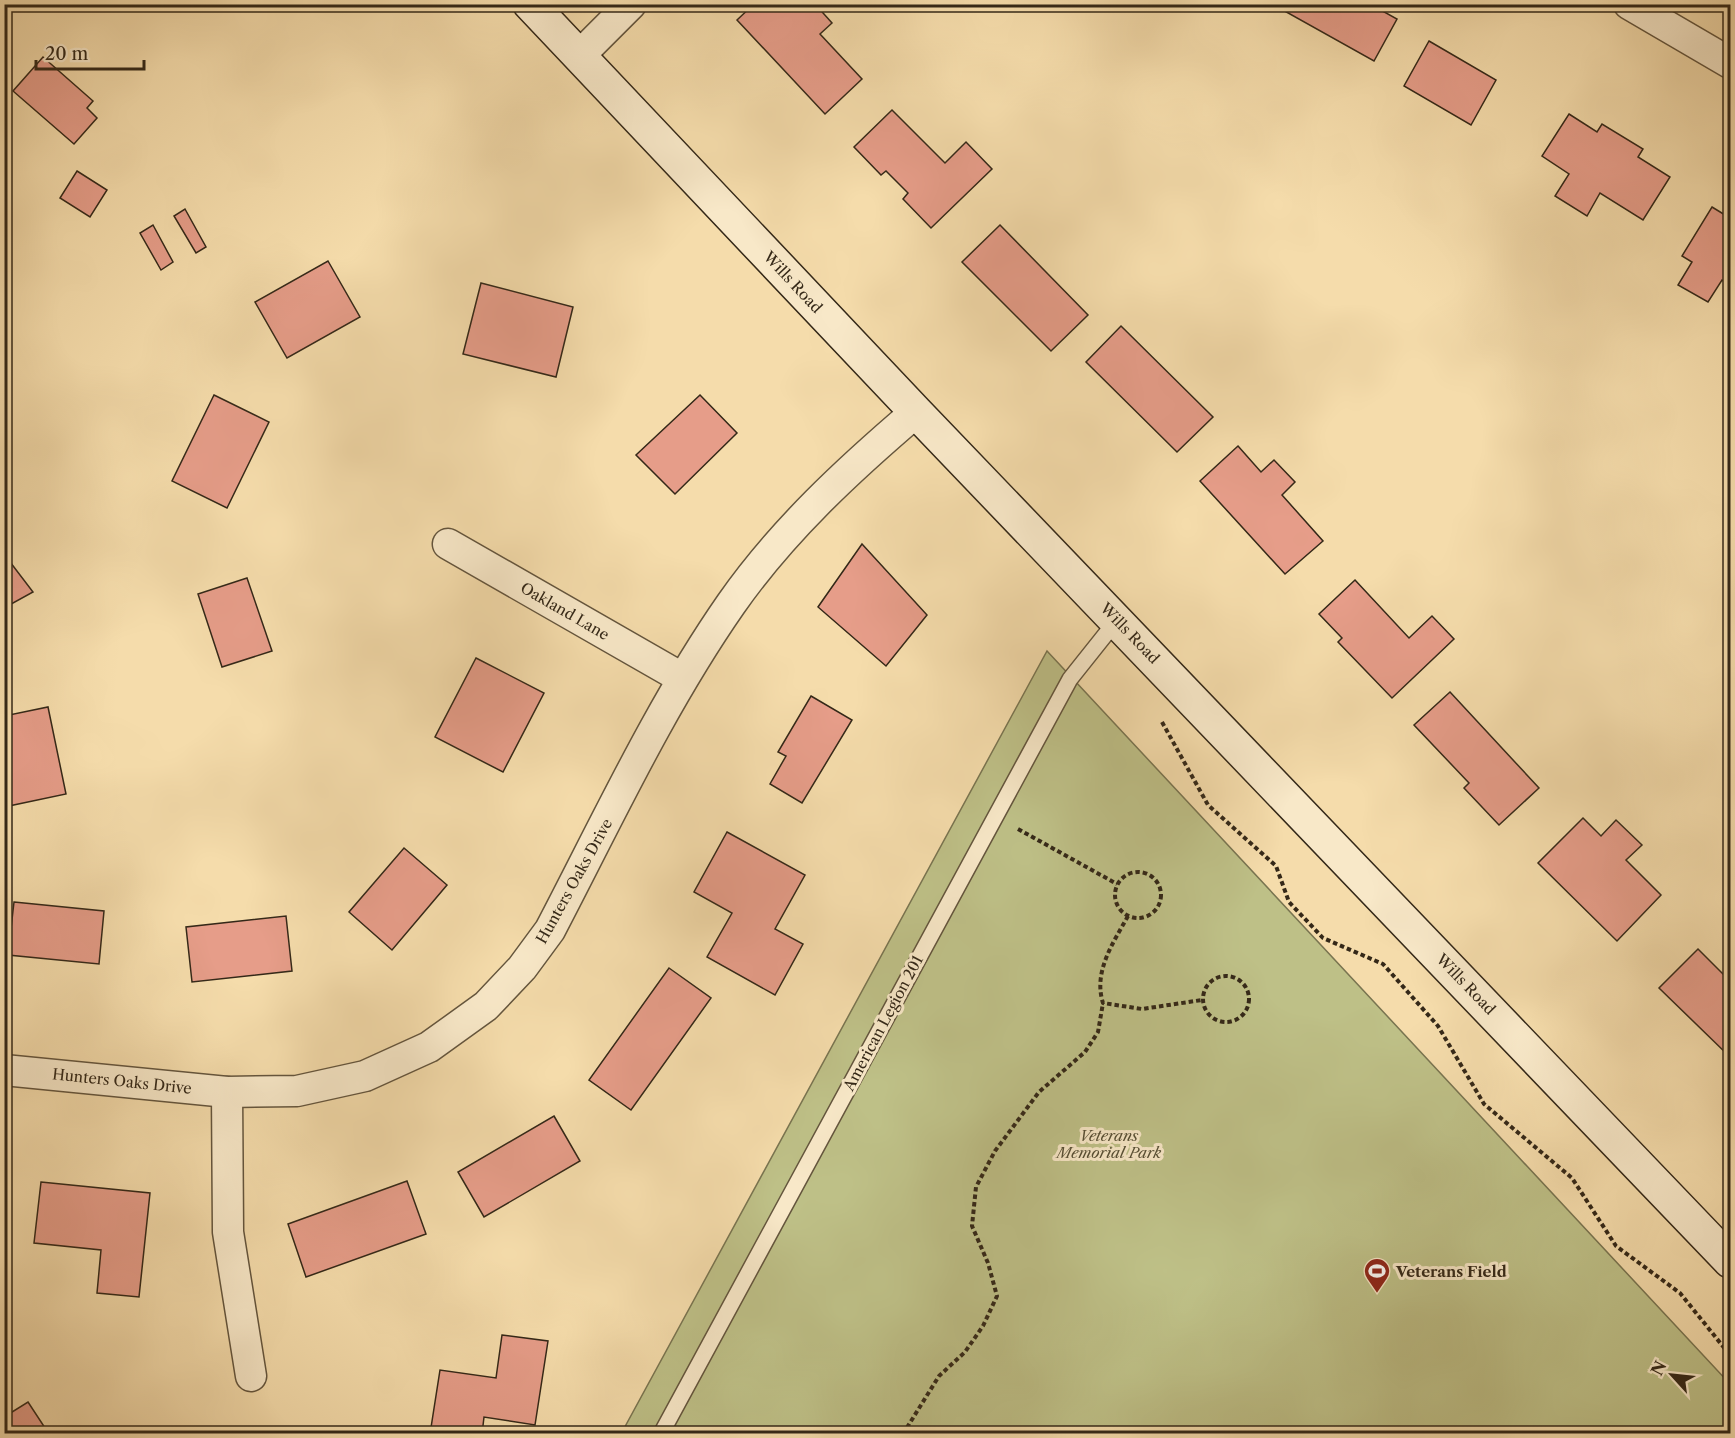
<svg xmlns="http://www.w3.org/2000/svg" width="1735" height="1438" font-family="'Libre Caslon Text',serif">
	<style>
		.green { fill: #bec087; stroke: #797450; stroke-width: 1.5 }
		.building { fill: #e69d89; stroke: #342818; stroke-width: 1.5 }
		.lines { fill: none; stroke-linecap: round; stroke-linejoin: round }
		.lane-casing { stroke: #64553d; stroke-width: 18 }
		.street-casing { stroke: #64553d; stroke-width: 33 }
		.secondary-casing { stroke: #342818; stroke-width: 36 }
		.path { stroke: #342818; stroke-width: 4; stroke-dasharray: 4.5 3; stroke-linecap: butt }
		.lane { stroke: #f8e8c8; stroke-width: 15 }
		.street { stroke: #f8e8c8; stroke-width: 30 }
		.secondary { stroke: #f8e8c8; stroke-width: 33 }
		.labels { text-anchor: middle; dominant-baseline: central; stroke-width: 6; stroke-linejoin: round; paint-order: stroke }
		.street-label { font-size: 15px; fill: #342818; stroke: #f8e8c8 }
		.park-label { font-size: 15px; font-style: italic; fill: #564e34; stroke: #f8e8c8 }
		.poi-label { font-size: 15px; font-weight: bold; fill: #342818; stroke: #f8e8c8; text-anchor: start }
	</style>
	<rect width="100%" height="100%" fill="#f5dcab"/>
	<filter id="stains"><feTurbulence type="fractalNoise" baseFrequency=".00333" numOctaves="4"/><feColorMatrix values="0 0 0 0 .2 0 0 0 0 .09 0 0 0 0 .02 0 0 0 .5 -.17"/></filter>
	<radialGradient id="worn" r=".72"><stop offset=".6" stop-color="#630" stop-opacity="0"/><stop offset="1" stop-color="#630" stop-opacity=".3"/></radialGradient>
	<!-- green -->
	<polygon class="green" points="1047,651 1730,1384 1730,1434 621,1434"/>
	<!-- building -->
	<g class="building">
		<polygon points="754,4 793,4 798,10 803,4 815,4 832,23 820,34 862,79 825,114 737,20"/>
		<polygon points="1272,4 1370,4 1397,19 1374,61"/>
		<polygon points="1429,41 1496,80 1471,125 1404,86"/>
		<polygon points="43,57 93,101 87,108 97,118 74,144 13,91"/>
		<polygon points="892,110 945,163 966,142 992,169 931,228 903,199 908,193 886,171 881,175 854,147"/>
		<polygon points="1569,114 1597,132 1602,124 1643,149 1638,157 1670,177 1643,220 1600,193 1587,216 1555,196 1569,174 1542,156"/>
		<polygon points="77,171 107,190 90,217 60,198"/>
		<polygon points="1712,207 1730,218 1730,285 1722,280 1708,302 1678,285 1692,262 1682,256"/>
		<polygon points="185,209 206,247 196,253 174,216"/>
		<polygon points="153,225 173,262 161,270 140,233"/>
		<polygon points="1000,225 1088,315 1051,351 962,262"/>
		<polygon points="328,261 360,317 287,358 255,302"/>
		<polygon points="481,283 573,307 556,377 463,354"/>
		<polygon points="1121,326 1213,417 1177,452 1086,362"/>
		<polygon points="214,395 269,422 227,508 172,481"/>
		<polygon points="700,395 737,433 675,494 636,455"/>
		<polygon points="1238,446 1261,472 1274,460 1295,482 1282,495 1323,541 1285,574 1200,481"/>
		<polygon points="862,544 927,615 886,666 818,607"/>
		<polygon points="4,554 33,592 4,608"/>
		<polygon points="247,578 272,651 222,667 198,594"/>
		<polygon points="1355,580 1409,638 1432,616 1454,639 1392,698 1338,642 1342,638 1319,614"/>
		<polygon points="476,658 544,693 503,772 435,737"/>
		<polygon points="1450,692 1539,788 1499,825 1464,788 1469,783 1414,725"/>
		<polygon points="811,696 852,720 802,803 770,784 786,756 778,752"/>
		<polygon points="48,707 66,794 4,807 4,716"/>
		<polygon points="1583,818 1601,836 1616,820 1642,845 1626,860 1661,895 1617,941 1538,863"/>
		<polygon points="727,832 805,875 775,929 803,944 775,995 707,957 732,913 694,892"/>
		<polygon points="404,848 447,885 392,950 349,912"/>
		<polygon points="14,902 104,911 99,964 8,955"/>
		<polygon points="286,916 292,971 192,982 186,927"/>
		<polygon points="1698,949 1730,981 1730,1057 1659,988"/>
		<polygon points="669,968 711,998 631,1110 589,1080"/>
		<polygon points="554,1116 580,1161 484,1217 458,1172"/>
		<polygon points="407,1181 426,1234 306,1277 288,1224"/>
		<polygon points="41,1182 150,1193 139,1297 97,1293 101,1250 34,1243"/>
		<polygon points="502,1335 548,1341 535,1425 484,1417 482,1434 430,1434 440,1370 496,1378"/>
		<polygon points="28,1402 49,1434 4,1434 4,1417"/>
	</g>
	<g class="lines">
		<!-- lane casing -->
		<g class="lane-casing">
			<polyline id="lane" points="661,1434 1070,679 1117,620"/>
		</g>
		<!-- street casing -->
		<g class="street-casing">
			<g id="street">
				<polyline points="1629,4 1730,63"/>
				<polyline points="579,56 631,4"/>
				<polyline points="448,544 682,678"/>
				<path d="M 4,1070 L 227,1092 L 297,1091 L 365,1076 L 429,1047 L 486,1006 L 522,968 L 550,930 C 607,821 660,706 731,604 C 782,531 848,470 916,412"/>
				<polyline points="227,1092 228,1232 251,1376"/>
			</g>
		</g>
		<!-- secondary casing -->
		<g class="secondary-casing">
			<polyline id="secondary" points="530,4 916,412 1730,1261"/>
		</g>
		<!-- path -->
		<g class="path">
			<polyline points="1162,722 1208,805 1276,866 1289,902 1323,938 1383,964 1438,1026 1484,1104 1572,1178 1616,1246 1680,1293 1730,1355"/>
			<polyline points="1018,829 1117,884"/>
			<circle cx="1138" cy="895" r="23"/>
			<path d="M 1128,916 C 1113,943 1093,972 1103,1003 L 1142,1009 L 1202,1000"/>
			<circle cx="1226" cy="999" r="23"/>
			<polyline points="903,1434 939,1376 965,1352 983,1326 997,1296 988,1263 972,1226 976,1187 995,1151 1039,1092 1085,1052 1098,1032 1103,1003"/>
		</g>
		<!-- lane -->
		<use href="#lane" class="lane"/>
		<!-- street -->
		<use href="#street" class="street"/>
		<!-- secondary -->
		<use href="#secondary" class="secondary"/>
	</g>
	<!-- icons -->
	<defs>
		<g id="stadium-pin" transform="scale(1.35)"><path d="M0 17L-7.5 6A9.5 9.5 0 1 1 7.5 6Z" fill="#8f2418" stroke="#f8e8c8"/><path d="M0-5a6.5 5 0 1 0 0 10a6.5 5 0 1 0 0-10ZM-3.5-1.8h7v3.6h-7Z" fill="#fff"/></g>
	</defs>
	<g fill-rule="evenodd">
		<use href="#stadium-pin" x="1377" y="1271"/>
	</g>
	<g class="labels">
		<!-- street labels -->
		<g class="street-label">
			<text transform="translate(793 282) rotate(47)">Wills Road</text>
			<text transform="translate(565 611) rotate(30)">Oakland Lane</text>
			<text transform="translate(1130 633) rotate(46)">Wills Road</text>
			<text transform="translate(574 881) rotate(-61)">Hunters Oaks Drive</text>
			<text transform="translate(1466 984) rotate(46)">Wills Road</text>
			<text transform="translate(883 1023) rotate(-62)">American Legion 201</text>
			<text transform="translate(122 1081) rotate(6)">Hunters Oaks Drive</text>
		</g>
		<!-- park labels -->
		<g class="park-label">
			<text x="1109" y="1135">Veterans<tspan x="1109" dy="17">Memorial Park</tspan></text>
		</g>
		<!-- poi labels -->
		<g class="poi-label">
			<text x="1396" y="1271">Veterans Field</text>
		</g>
	</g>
	<!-- margin -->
	<rect width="1735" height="1438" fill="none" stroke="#f5dcab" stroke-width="24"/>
	<rect x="6" y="6" width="1723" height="1426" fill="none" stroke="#342818" stroke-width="3"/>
	<rect x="12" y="12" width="1711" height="1414" fill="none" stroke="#342818" stroke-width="1.5"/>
	<!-- north arrow -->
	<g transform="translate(1672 1375) rotate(297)" stroke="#f8e8c8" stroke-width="4.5" paint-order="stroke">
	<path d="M0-4.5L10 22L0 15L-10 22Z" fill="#342818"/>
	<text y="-9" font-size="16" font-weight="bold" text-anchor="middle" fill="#342818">N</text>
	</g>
	<!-- scale -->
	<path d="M36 60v9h108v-9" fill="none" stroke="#342818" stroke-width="3"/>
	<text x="45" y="60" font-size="18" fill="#342818" stroke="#f8e8c8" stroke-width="4.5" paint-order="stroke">20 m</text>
	<rect width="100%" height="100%" filter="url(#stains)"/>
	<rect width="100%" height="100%" fill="url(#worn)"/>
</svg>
